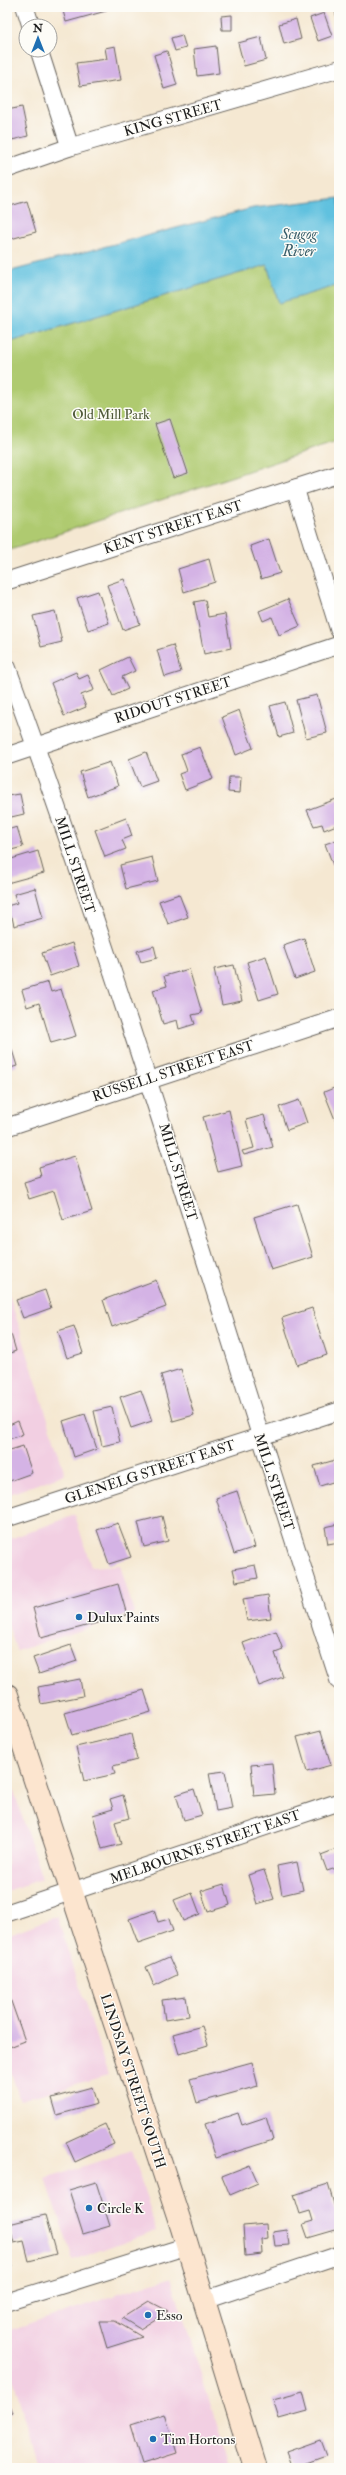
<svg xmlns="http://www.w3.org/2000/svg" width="346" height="2475" font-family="'IM FELL Double Pica',serif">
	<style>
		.built { fill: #f2cfe2 }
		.green { fill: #afca70; stroke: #667346 }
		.water { fill: #61c1df; stroke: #3e6e7e }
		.building { fill: #d4b3e5 }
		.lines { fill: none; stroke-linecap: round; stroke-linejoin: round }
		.street-casing { stroke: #68635c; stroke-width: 19 }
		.secondary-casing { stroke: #68635c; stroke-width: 24 }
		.street { stroke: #fff; stroke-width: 17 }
		.secondary { stroke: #fce5cf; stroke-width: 22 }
		.poi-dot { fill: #1f6fb2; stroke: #fdfcf7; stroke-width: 1.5 }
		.labels { text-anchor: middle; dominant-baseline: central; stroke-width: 3; stroke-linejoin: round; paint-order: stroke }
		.street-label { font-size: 14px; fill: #1c1c1c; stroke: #fdfcf7 }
		.park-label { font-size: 14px; fill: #4f5939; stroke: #fdfcf7 }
		.poi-label { font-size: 14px; fill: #1c1c1c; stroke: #fdfcf7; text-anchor: start }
		.water-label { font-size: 15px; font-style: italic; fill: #385e6a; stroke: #fdfcf7 }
	</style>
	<rect width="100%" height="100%" fill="#fdfcf7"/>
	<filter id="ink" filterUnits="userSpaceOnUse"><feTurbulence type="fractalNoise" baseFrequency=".025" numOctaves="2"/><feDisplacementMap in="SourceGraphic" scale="8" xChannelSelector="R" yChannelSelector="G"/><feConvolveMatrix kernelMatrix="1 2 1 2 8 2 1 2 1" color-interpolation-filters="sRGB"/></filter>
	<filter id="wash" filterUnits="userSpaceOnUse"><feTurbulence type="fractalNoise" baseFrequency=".012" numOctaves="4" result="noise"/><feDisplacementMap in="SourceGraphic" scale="16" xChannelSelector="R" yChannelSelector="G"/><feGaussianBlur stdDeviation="0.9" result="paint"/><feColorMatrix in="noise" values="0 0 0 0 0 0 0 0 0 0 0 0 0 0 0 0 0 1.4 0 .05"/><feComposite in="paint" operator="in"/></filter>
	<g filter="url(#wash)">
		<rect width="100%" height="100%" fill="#f5e8d2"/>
		<!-- built -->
		<g class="built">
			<polygon points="7,1288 65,1474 7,1495"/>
			<polygon points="75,1515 91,1567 120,1565 134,1613 17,1651 7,1622 7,1540"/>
			<polygon points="7,1769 42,1879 7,1891"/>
			<polygon points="57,1916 108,2075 20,2100 7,2060 7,1935"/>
			<polygon points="132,2150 156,2230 73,2260 46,2179"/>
			<polygon points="171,2277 230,2468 38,2468 7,2355 7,2331"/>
		</g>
		<!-- green -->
		<polygon class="green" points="267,265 279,302 339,285 339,441 7,551 7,343"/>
		<!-- water -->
		<polygon class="water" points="339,198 339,285 279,303 267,265 7,343 7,272 253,208"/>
		<g id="blocks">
			<!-- building -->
			<g class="building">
				<polygon points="62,7 105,7 106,11 66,22"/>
				<polygon points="339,7 339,25 334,8"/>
				<polygon points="324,13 332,36 318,41 310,18"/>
				<polygon points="232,15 232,30 222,30 221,16"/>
				<polygon points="296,19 301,39 284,44 279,24"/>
				<polygon points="182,35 186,48 175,51 171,38"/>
				<polygon points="261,37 266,60 244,66 238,43"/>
				<polygon points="115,46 121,80 80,86 76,63 107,59 105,48"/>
				<polygon points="216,46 219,73 197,76 194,49"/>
				<polygon points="167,51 177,85 164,89 154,55"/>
				<polygon points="22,107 28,136 12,140 7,110"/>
				<polygon points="27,201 36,232 7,240 7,207"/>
				<polygon points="170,419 188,473 173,478 155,424"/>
				<polygon points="269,539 280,573 261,579 250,546"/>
				<polygon points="209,559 215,582 184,592 178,569"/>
				<polygon points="124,579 140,624 123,630 107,585"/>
				<polygon points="98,591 109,623 88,630 77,598"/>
				<polygon points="288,599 300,626 279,635 272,617 263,621 259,611"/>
				<polygon points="205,600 208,617 225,614 231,648 204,654 194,602"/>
				<polygon points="55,611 62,642 41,647 33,616"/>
				<polygon points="173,645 181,672 165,677 157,650"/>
				<polygon points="128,657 135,671 122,677 128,689 113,696 101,670"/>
				<polygon points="76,672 79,679 88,675 94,690 81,695 86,707 64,716 51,683"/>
				<polygon points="317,695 327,733 306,738 296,700"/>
				<polygon points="285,702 293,733 279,737 270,706"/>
				<polygon points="239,710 253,748 236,755 222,717"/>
				<polygon points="200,747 213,779 185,790 179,774 187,771 181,754"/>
				<polygon points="146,752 157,781 140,787 129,759"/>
				<polygon points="110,762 118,786 88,797 80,772"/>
				<polygon points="229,777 241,777 240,793 228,792"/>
				<polygon points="20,794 24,814 7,818 7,796"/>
				<polygon points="339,798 339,824 324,830 322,824 314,826 307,810"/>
				<polygon points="126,818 132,836 122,840 126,849 105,857 95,830"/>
				<polygon points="17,827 23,847 7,851 7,830"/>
				<polygon points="339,839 339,863 333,865 325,844"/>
				<polygon points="38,851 44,873 7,883 7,869 10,868 8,860"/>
				<polygon points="152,857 158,881 126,889 120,865"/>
				<polygon points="35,888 43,918 14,926 12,917 7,918 7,906 17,903 14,894"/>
				<polygon points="179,894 188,917 168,924 159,901"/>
				<polygon points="304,938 315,972 295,979 283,945"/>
				<polygon points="72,943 79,966 50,976 42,953"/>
				<polygon points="154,946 157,958 141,962 137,951"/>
				<polygon points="266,956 278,994 259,1000 247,962"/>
				<polygon points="234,965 242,1001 222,1005 214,969"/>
				<polygon points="189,969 202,1013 192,1015 195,1024 179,1029 177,1020 163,1024 153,990 167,986 164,976"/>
				<polygon points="48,982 51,992 61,989 76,1036 51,1043 39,1003 27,1007 22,990"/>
				<polygon points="7,1034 17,1066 7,1069"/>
				<polygon points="339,1086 339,1121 336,1122 324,1092"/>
				<polygon points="299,1100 307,1123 287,1130 279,1107"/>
				<polygon points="229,1110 242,1166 218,1172 203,1117"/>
				<polygon points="264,1115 273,1147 244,1155 242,1151 254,1148 246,1120"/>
				<polygon points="75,1156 92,1211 63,1220 54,1191 29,1199 24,1182 41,1177 39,1167"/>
				<polygon points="297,1204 313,1257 271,1270 254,1217"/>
				<polygon points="156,1280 166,1307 112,1327 103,1300"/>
				<polygon points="45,1290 51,1308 23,1318 16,1300"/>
				<polygon points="312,1308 327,1355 297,1365 282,1318"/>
				<polygon points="74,1326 83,1353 67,1358 58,1331"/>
				<polygon points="11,1334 16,1351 7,1354 7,1335"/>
				<polygon points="181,1369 194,1415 173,1421 161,1375"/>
				<polygon points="141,1390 152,1421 131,1428 120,1397"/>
				<polygon points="112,1407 120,1442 102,1446 94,1411"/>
				<polygon points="85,1414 97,1449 74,1457 63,1421"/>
				<polygon points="18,1421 23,1434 7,1440 7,1426"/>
				<polygon points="23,1446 32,1473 7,1482 7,1451"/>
				<polygon points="339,1459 339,1480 320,1486 314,1466"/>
				<polygon points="237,1491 255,1547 234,1554 216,1498"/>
				<polygon points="162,1516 168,1541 144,1547 138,1522"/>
				<polygon points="118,1523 131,1557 109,1564 97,1530"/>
				<polygon points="339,1524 339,1542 328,1544 325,1527"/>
				<polygon points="255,1565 258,1578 236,1582 233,1569"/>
				<polygon points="118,1584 127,1615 41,1638 33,1608"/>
				<polygon points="268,1595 271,1618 247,1621 243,1599"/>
				<polygon points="276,1631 283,1650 275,1653 283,1677 259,1686 243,1643"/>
				<polygon points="71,1645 77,1661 39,1674 33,1658"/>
				<polygon points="80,1679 83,1696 41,1704 38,1687"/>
				<polygon points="144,1690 151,1712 72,1735 65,1713"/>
				<polygon points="321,1731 331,1765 307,1772 297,1737"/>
				<polygon points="131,1734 137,1760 113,1766 115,1774 84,1781 76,1747"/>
				<polygon points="272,1763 275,1794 254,1796 251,1765"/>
				<polygon points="225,1771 232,1808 216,1811 209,1773"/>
				<polygon points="194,1789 202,1815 184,1820 176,1795"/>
				<polygon points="123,1795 129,1818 115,1822 121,1844 102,1849 93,1815 113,1809 110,1799"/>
				<polygon points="339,1848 339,1867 327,1871 321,1855"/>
				<polygon points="297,1862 303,1890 282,1895 277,1866"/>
				<polygon points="264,1870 274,1899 257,1904 248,1875"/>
				<polygon points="224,1884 230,1905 208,1912 201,1891"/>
				<polygon points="192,1893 200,1914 183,1921 174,1900"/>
				<polygon points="154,1910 158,1922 169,1919 173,1931 138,1943 129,1919"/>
				<polygon points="169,1957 177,1975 154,1986 146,1967"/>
				<polygon points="7,1990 25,2041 7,2048"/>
				<polygon points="186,1997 189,2016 165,2020 162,2000"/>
				<polygon points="202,2026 208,2045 179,2054 173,2034"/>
				<polygon points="252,2062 258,2086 197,2103 190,2079"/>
				<polygon points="92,2087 97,2104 57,2115 52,2098"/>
				<polygon points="238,2113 242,2125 266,2117 273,2140 216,2158 205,2124"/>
				<polygon points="105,2124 114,2144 75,2162 66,2142"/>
				<polygon points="250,2165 258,2183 230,2195 222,2176"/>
				<polygon points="96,2182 110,2226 83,2234 69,2190"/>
				<polygon points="328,2184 339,2221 339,2229 308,2238 303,2224 313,2221 310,2211 300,2214 294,2195"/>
				<polygon points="45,2215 56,2254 29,2261 24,2241 14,2243 9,2224"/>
				<polygon points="266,2224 267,2238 261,2239 262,2254 245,2256 243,2226"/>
				<polygon points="287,2230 289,2245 275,2246 273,2232"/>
				<polygon points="7,2252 12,2267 7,2268"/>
				<polygon points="149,2301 168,2311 140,2329 122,2318"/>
				<polygon points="99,2321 115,2321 142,2337 107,2348"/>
				<polygon points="303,2392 308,2411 279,2419 273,2400"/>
				<polygon points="7,2399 12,2413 7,2415"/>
				<polygon points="165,2414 177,2453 142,2464 130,2425"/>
				<polygon points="320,2440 326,2456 292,2468 286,2452"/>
			</g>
		</g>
	</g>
	<g filter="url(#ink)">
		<use href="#blocks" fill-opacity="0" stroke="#68635c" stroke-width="1"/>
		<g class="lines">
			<!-- street casing -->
			<g class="street-casing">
				<g id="street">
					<polyline points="25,7 31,26"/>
					<polyline points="39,50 70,147"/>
					<polyline points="7,169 70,147 339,69"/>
					<polyline points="295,488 339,630"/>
					<polyline points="7,581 339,474"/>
					<path d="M 7,667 C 129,1001 229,1343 339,1681"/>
					<polyline points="7,756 339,645"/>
					<polyline points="7,1127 339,1018"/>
					<polyline points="7,1518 339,1411"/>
					<polyline points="7,1913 339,1802"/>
					<polyline points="205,2300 339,2255"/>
					<polyline points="7,2302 187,2246"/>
				</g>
			</g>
			<!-- secondary casing -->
			<g class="secondary-casing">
				<polyline id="secondary" points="7,1695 182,2228 255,2468"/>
			</g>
			<!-- street -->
			<use href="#street" class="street"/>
			<!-- secondary -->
			<use href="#secondary" class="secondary"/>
		</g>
	</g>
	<!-- markers -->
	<g class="poi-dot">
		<circle cx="79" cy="1617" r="4"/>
		<circle cx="89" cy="2208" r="4"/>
		<circle cx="148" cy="2315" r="4"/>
		<circle cx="153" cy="2439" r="4"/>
	</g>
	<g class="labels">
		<!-- street labels -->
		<g class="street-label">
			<text transform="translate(173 118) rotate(-16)">KING STREET</text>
			<text transform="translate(173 527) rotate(-18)">KENT STREET EAST</text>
			<text transform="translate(173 700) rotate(-18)">RIDOUT STREET</text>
			<text transform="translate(75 865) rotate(72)">MILL STREET</text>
			<text transform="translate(173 1071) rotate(-18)">RUSSELL STREET EAST</text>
			<text transform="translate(178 1172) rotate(73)">MILL STREET</text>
			<text transform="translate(150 1472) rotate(-18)">GLENELG STREET EAST</text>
			<text transform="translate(274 1482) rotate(72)">MILL STREET</text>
			<text transform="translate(205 1847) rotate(-19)">MELBOURNE STREET EAST</text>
			<text transform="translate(133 2081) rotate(72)">LINDSAY STREET SOUTH</text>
		</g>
		<!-- park labels -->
		<g class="park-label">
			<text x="111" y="414">Old Mill Park</text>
		</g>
		<!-- poi labels -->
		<g class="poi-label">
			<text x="87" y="1617">Dulux Paints</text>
			<text x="97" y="2208">Circle K</text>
			<text x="156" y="2315">Esso</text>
			<text x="161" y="2439">Tim Hortons</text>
		</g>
		<!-- water labels -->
		<g class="water-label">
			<text x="299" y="234">Scugog<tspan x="299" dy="17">River</tspan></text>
		</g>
	</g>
	<!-- margin -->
	<rect width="346" height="2475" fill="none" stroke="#fdfcf7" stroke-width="24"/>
	<!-- north arrow -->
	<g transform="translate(38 38)"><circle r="19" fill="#fdfcf7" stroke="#a3a29f"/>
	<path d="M0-3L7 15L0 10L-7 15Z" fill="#1f6fb2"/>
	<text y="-6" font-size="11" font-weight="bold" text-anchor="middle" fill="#1c1c1c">N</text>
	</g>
</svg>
